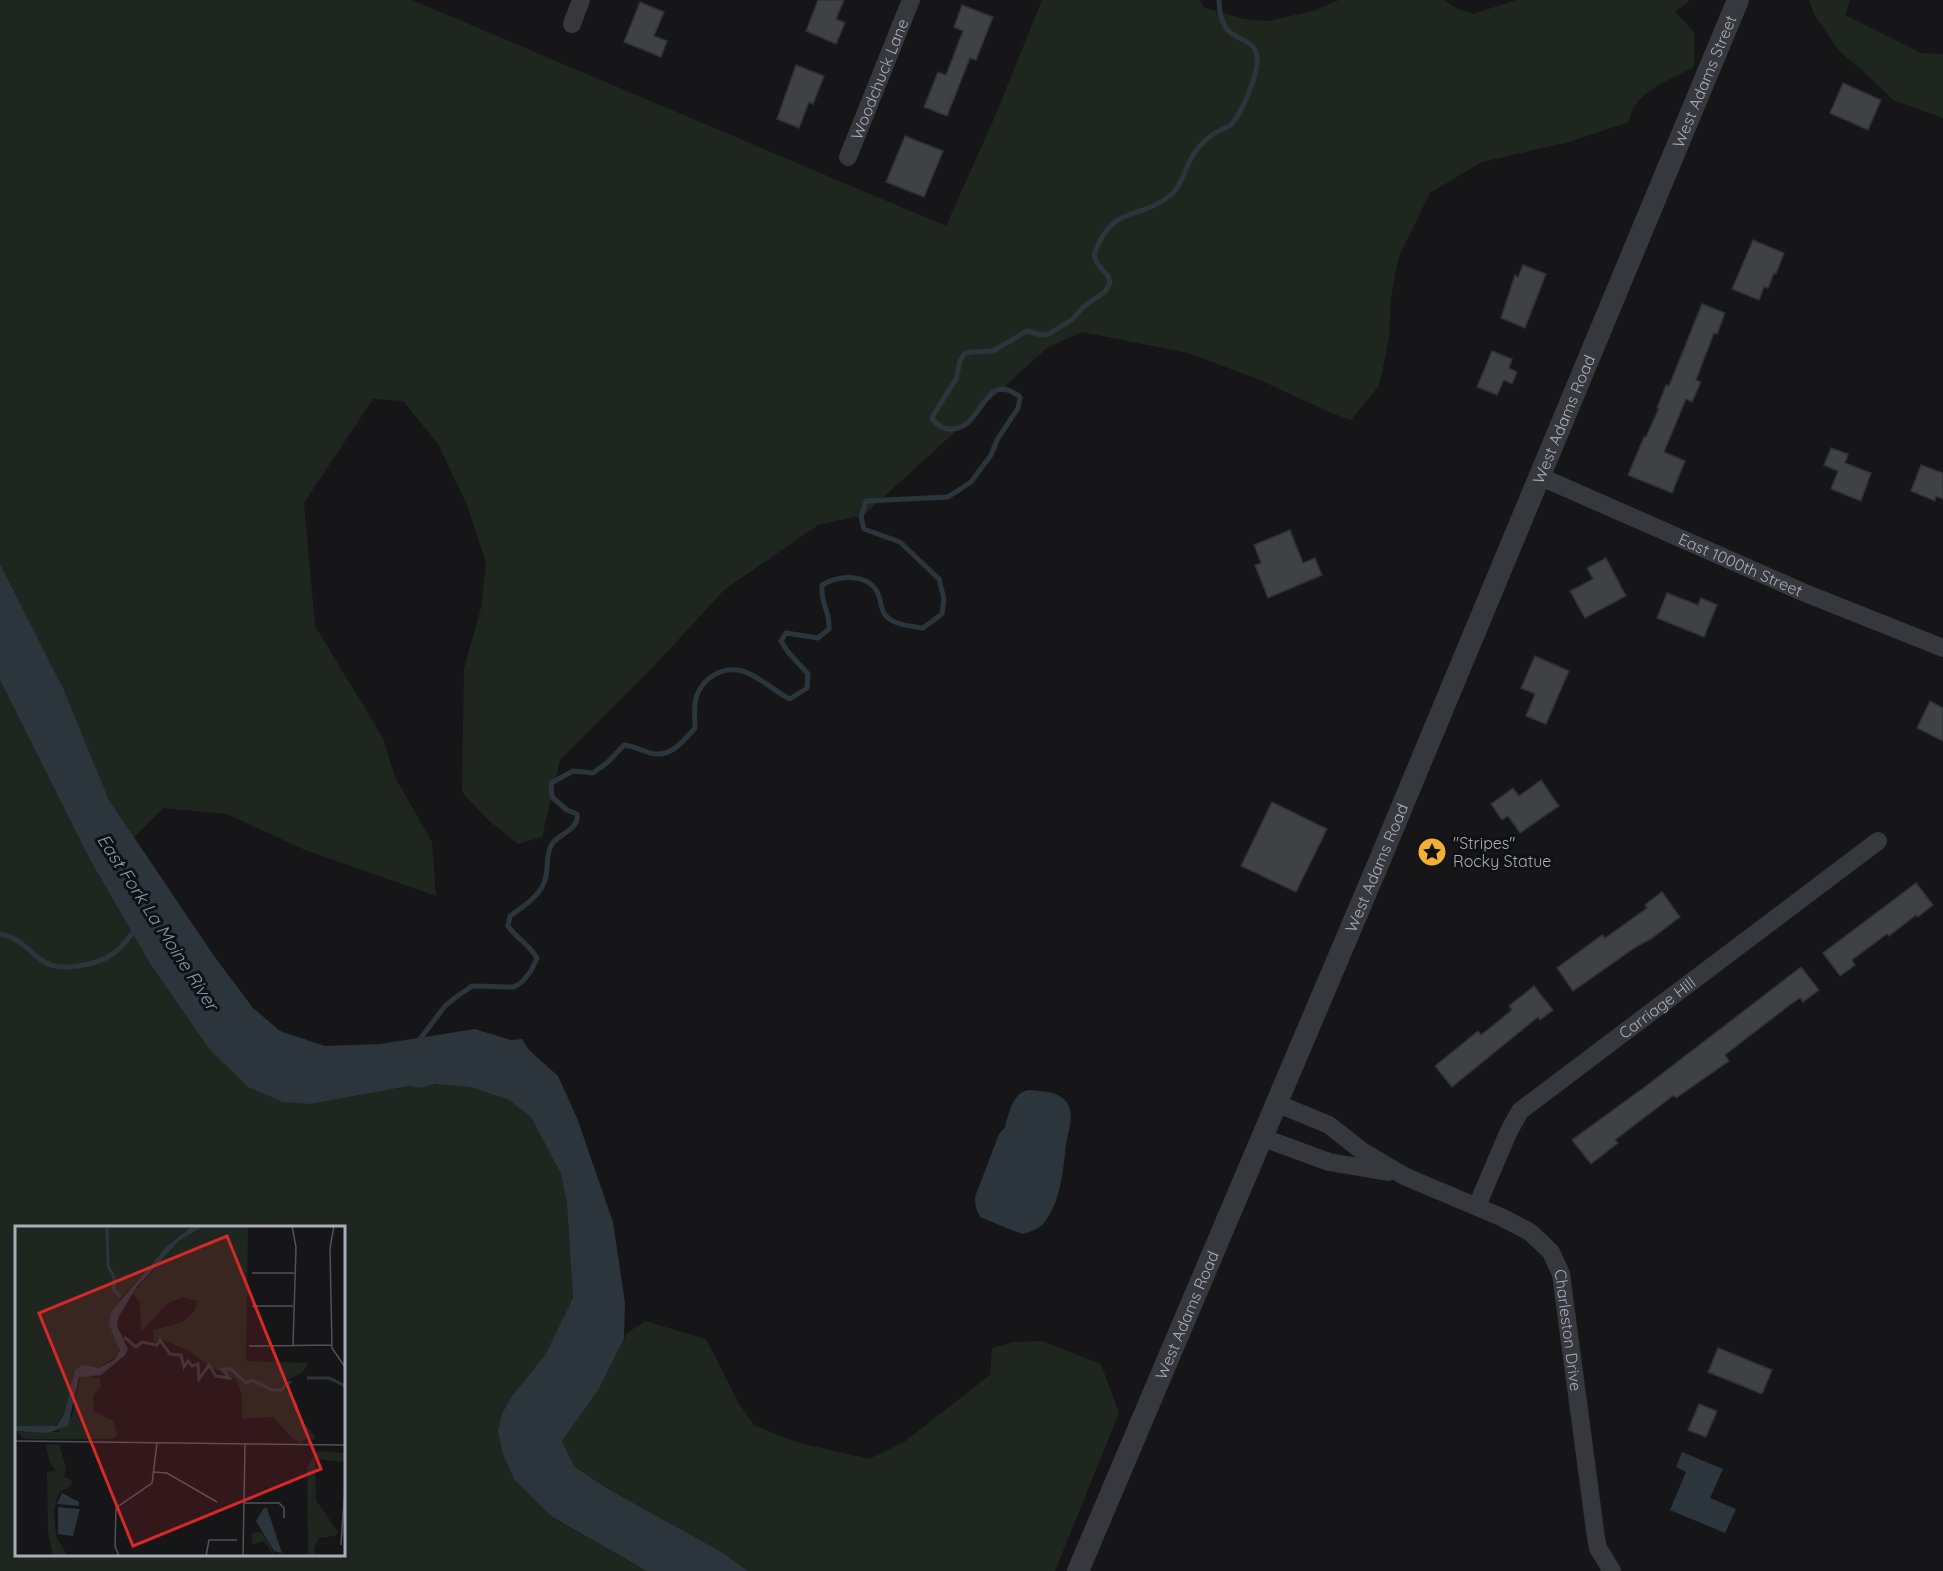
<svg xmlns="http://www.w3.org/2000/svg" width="1943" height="1571" font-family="Quicksand,sans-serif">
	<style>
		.green { fill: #1e261f; fill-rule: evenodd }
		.water { fill: #2c353c }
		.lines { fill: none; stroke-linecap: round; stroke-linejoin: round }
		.stream { stroke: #2c353c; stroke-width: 5 }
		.building { fill: #404145; stroke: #303034; stroke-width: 1.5 }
		.minor { stroke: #37383d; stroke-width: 18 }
		.tertiary { stroke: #37383d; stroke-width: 22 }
		.labels { text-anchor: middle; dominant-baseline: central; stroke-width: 6; stroke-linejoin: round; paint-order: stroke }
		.street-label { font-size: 16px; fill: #a8adb8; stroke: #111113 }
		.poi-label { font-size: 16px; fill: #a8adb8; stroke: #111113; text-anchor: start }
		.water-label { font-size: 18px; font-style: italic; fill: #7f9bb3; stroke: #111113 }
		.inset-river { fill: none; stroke: #2c353c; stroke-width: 3 }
		.inset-road { fill: none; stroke: #505258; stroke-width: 1.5 }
		.view { fill: #d62828; fill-opacity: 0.15; stroke: #d62828; stroke-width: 3 }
		.inset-edge { fill: none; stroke: #a8adb8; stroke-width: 3 }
	</style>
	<rect width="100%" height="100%" fill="#161618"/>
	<!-- green -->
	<g class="green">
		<path d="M 0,0 L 412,0 L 946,226 L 996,114 L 1042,0 L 1200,0 L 1203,7 L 1243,19 L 1268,21 L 1313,11 L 1339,0 L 1444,0 L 1458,9 L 1473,14 L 1516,0 L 1690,0 L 1675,12 L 1694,32 L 1694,67 C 1671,80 1632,92 1629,122 L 1569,142 L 1482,162 L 1430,193 L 1399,256 L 1391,297 L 1389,339 L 1379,386 L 1351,420 L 1331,413 L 1260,380 L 1188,353 L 1082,332 L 1047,348 L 864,515 L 818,525 L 724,590 L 655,665 L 560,760 L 542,837 L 518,844 L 488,820 L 462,792 L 464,668 L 481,608 L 486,563 L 467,505 L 438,444 L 403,401 L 373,399 L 304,503 L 315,626 L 383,738 L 395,777 L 432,842 L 436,896 L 305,850 L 227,814 L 163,808 L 134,837 L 109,800 L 64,690 L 0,564 Z"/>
		<polygon points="1809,0 1850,0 1845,15 1921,53 1943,54 1943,118 1893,100 1863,71 1839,51 1814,14"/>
		<path d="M 0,680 L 89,858 L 149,962 L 209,1049 L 310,1104 L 409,1086 L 419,1088 L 435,1084 L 470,1087 L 509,1100 L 531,1116 L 561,1174 L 567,1204 L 573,1298 L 545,1355 L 512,1396 L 551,1517 L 647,1571 L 0,1571 ZM 16,1228 L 344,1228 L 344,1554 L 16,1554 Z"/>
		<polygon points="645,1321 706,1339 738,1402 754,1425 796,1442 869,1459 904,1442 990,1375 992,1348 1014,1342 1042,1341 1101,1364 1119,1413 1055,1571 748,1571 720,1551 608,1489 575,1467 562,1441 599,1389 627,1333"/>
	</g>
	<!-- water -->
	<g class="water">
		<polygon points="0,564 64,690 109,800 214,956 253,1008 280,1031 325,1046 380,1044 475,1029 511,1040 522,1039 529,1050 558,1076 577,1118 613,1222 625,1303 624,1339 599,1389 562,1441 575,1467 608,1489 720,1551 748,1571 647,1571 552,1517 514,1479 503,1454 498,1431 502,1414 512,1396 545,1355 573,1298 567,1204 561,1174 531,1117 509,1100 470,1087 435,1084 419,1088 409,1086 310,1104 283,1102 248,1087 209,1049 149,962 89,858 0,680"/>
		<path d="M 1029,1090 C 1042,1092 1059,1090 1067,1103 C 1075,1114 1068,1132 1066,1144 C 1063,1170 1061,1203 1043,1224 C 1038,1230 1029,1232 1022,1234 L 980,1217 L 976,1208 L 975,1197 L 999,1134 L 1006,1126 L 1005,1125 C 1010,1111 1013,1092 1029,1090 Z"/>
		<polygon points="1682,1452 1723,1469 1710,1498 1736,1509 1725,1533 1670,1510 1686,1472 1676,1467"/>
	</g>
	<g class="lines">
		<!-- stream -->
		<g class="stream">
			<path d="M 0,934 C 21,938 27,950 43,961 C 60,973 98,965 114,953 C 123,947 130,936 136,928"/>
			<path d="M 417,1043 L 445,1006 L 456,997 L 472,986 L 514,987 L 522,982 L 531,971 L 537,958 C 529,944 517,939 508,926 L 510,916 C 524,906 543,894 546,876 C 548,866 546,853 552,844 C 560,833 580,829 577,814 L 567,810 L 552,797 L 551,783 L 573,771 L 593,773 L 608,762 L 624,745 C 633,746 638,749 647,752 C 669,760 682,743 695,728 C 695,717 693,705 697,695 C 704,677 723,666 742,671 C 759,675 774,692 790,699 L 807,688 L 808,674 L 788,652 L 781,641 L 786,633 L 818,638 L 829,629 C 830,610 820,603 822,585 C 839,575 870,572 879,596 C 882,606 881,614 891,620 C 900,626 912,626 923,628 L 942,614 L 944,599 L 939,579 L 900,542 L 864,529 L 861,517 L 866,501 L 948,497 L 971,482 L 991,455 L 997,440 L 1018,408 L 1020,397 C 984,368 983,428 953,429 C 944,430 938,426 932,419 L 934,414 L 956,379 L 960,361 L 964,354 L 971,352 L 993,351 L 1027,331 L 1041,335 L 1049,334 L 1073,319 L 1083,307 L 1105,292 L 1110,283 L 1108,276 L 1097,263 L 1094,255 C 1113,201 1139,223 1173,193 C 1183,183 1186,164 1195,152 C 1200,145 1210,135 1219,131 C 1222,129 1228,127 1231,125 C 1242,113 1259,73 1257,57 C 1255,41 1241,41 1231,33 C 1222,27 1219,11 1219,0"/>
		</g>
	</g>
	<!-- building -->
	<g class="building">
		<polygon points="818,0 844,0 836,19 845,23 836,44 806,31"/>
		<polygon points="640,2 664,12 654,36 667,41 661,57 624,42"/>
		<polygon points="962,5 993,17 976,60 970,58 947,116 924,107 938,72 946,75 963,31 954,27"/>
		<polygon points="796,65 824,76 813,104 809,102 799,128 777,119"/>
		<polygon points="1843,83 1881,100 1868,130 1830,113"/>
		<polygon points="905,136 943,151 924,197 886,182"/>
		<polygon points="1753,240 1784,253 1776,274 1774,273 1768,288 1764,287 1759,300 1732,289"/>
		<polygon points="1523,265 1546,274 1525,328 1501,318 1515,275 1518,277"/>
		<polygon points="1702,304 1725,313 1717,334 1714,333 1696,380 1701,382 1692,402 1686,399 1664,452 1685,461 1672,493 1628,475 1644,437 1646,437 1659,408 1657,408 1666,385 1669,386"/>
		<polygon points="1492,351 1512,359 1509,368 1517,372 1512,384 1504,380 1497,395 1477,387"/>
		<polygon points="1831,448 1848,454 1845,463 1871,473 1861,501 1831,489 1838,471 1824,465"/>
		<polygon points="1921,465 1943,473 1943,499 1936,496 1935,501 1911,491"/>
		<polygon points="1290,530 1303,563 1315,558 1322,575 1268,598 1255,565 1261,563 1254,545"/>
		<polygon points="1606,558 1626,596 1585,618 1570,591 1593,579 1587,568"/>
		<polygon points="1667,593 1698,605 1701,598 1717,605 1704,637 1657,618"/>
		<polygon points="1535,656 1569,671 1546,724 1526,716 1535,694 1521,688"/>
		<polygon points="1930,701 1943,708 1943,741 1917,728"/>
		<polygon points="1541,780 1559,806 1520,833 1508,816 1502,820 1491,804 1513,788 1519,796"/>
		<polygon points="1272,802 1327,829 1296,892 1241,866"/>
		<polygon points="1916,883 1933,905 1918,917 1916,915 1889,936 1887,934 1852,960 1855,965 1840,976 1823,953"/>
		<polygon points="1662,892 1680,917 1652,938 1636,947 1573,991 1557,968 1602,935 1605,938 1647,908 1645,905"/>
		<polygon points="1801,967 1819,990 1803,1002 1800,998 1787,1007 1725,1055 1729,1061 1676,1098 1674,1095 1615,1140 1618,1143 1591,1164 1572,1140 1646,1086"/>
		<polygon points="1534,986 1553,1010 1540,1020 1538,1017 1452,1087 1435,1066 1478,1031 1481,1035 1512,1010 1509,1006"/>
		<polygon points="1718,1348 1772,1370 1762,1394 1708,1372"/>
		<polygon points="1699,1404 1717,1411 1706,1437 1688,1430"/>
	</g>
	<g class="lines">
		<!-- minor -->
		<g class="minor">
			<polyline points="572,24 581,0"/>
			<path id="s1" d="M 848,157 L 911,0"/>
			<path id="s2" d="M 1541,477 L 1805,593 L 1943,648"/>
			<path id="s3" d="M 1276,1103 L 1329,1125 L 1362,1151 L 1404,1176 L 1501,1217 L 1530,1232 L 1551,1252 L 1561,1274 L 1596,1538 L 1598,1548 L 1612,1571"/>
			<polyline points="1261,1137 1329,1162 1388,1172"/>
			<path id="s4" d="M 1477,1206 L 1508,1133 L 1520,1111 L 1878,841"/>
		</g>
		<!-- tertiary -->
		<path class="tertiary" id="s5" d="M 1078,1571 L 1379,862 L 1738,0"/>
	</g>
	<!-- icons -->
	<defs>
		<g id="sight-disc" transform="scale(1.5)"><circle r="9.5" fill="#f2b134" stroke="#111113"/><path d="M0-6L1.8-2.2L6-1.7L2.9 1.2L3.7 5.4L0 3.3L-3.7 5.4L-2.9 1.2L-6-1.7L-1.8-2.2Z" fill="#111"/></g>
	</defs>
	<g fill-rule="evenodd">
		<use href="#sight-disc" x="1432" y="852"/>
	</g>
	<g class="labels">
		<!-- street labels -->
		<g class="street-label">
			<text stroke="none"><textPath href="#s1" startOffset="84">Woodchuck Lane</textPath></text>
			<text stroke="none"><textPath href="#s5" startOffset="1616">West Adams Street</textPath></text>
			<text stroke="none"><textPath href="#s5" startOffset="1250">West Adams Road</textPath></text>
			<text stroke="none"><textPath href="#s2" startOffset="218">East 1000th Street</textPath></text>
			<text stroke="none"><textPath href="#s5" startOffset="764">West Adams Road</textPath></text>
			<text stroke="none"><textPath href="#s4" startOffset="276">Carriage Hill</textPath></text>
			<text stroke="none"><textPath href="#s5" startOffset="278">West Adams Road</textPath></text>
			<text stroke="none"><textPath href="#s3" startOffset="396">Charleston Drive</textPath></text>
		</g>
		<!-- poi labels -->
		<g class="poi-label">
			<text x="1453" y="843">"Stripes"<tspan x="1453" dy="18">Rocky Statue</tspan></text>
		</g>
		<!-- water labels -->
		<g class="water-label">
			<text transform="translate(158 922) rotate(57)">East Fork La Moine River</text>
		</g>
	</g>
	<!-- overview -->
	<g transform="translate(15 1226)">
		<rect width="330" height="330" fill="#161618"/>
		<path d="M 0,0 L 177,0 L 151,21 L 104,75 L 94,98 L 103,115 L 104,128 L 84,142 L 62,141 L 49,189 L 39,201 L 0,200 ZM 189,0 L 233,0 L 231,135 L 294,137 L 287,147 L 270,155 L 271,164 L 283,178 L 282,188 L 300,210 L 299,214 L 292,212 L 286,217 L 277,212 L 258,191 L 227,193 L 227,170 L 221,153 L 192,139 L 176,126 L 148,114 L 138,116 L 139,104 L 168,96 L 180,84 L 182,75 L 167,71 L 152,78 L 126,106 L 125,77 L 118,67 L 164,15 ZM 66,148 L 85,152 L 86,160 L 78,170 L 79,185 L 98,195 L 102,209 L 97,213 L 11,213 L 0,206 L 43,206 L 57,190 ZM 31,218 L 44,219 L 51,242 L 49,251 L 57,254 L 56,260 L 44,266 L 39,284 L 41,310 L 53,330 L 38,330 L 33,307 L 32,246 L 41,245 L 34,235 ZM 302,225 L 330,227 L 330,236 L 300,233 L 301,274 L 323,306 L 320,310 L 304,312 L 299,323 L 301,330 L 293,330 L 292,242 ZM 246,306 L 256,321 L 259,330 L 249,315 L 237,318 L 237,307 Z" fill="#1e261f"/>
		<path d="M 177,0 L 189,0 L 164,15 L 121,62 L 104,90 L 102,100 L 113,123 L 110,129 L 86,149 L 64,151 L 53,200 L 33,207 L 0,205 L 0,200 L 41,200 L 49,189 L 60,144 L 67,139 L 84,142 L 99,134 L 105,125 L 94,98 L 96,86 L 151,21 ZM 47,267 L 64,276 L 64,280 L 42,278 ZM 43,281 L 65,283 L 58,310 L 43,308 ZM 249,282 L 252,282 L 267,327 L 259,325 L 241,295 Z" fill="#2c353c"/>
		<path class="inset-river" d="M 92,0 L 93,40 L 99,51 L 99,64 L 106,71M 109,111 L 121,121 L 127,116 L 142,119 L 145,114 L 155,128 L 166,129 L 169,141 L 173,135 L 177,140 L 183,138 L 184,153 L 194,139 L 201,150 L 214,152 L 207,143 L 216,143 L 231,157 L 237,154 L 257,164 L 266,164 L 276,155M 292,152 L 314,152 L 330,160"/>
		<path class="inset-road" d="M 277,0 L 281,21 L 278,120M 319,0 L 315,22 L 317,122 L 330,141M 237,47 L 279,47M 237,80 L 278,80M 234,120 L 317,119M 0,215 L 330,219M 139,246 L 152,247 L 202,276M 229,277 L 264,277 L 269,282 L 269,292M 326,319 L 330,260M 104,330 L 100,320 L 101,282 L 137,257 L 142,217M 191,330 L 194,314 L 222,314M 228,330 L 230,218"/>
		<path class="view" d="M 212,10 L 306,243 L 118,320 L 24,87 Z"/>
		<rect width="330" height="330" class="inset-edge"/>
	</g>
</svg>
